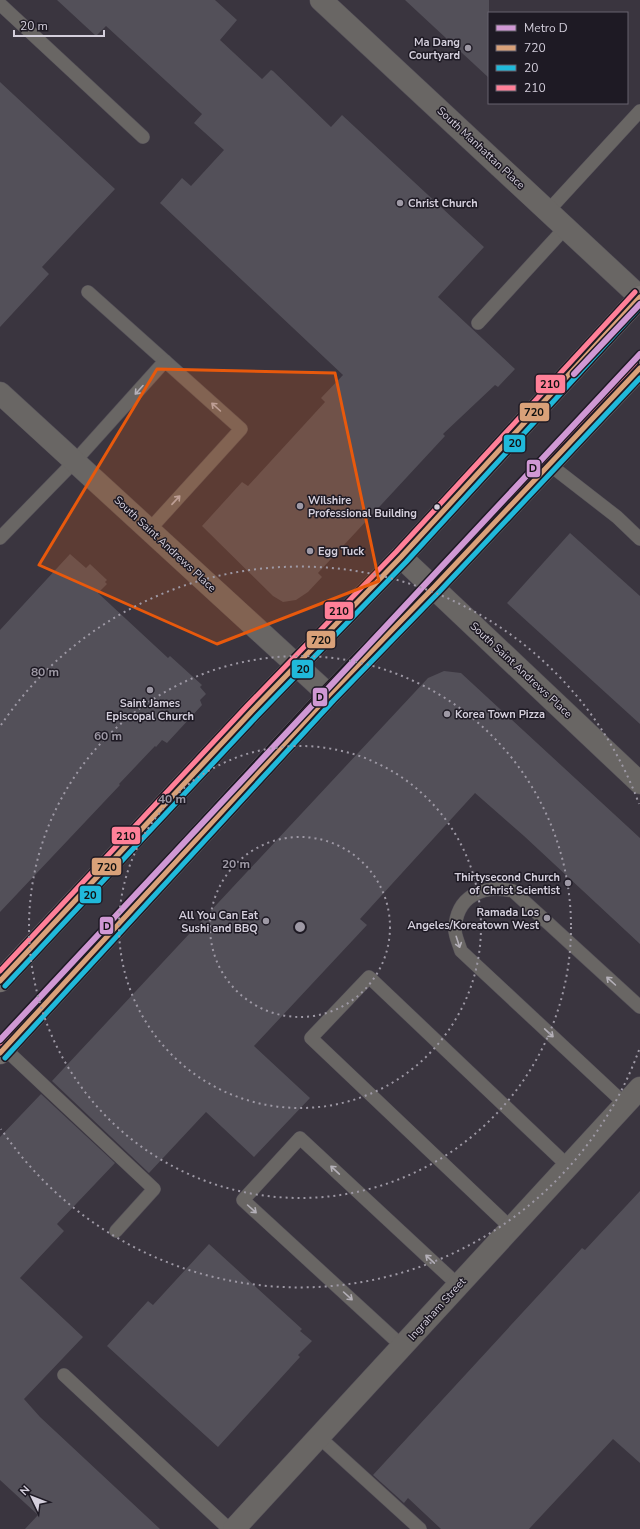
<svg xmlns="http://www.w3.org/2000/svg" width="640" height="1529" font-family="'Nunito Sans',sans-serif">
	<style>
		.building { fill: #535059 }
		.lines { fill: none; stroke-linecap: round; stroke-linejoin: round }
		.service-casing { stroke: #56525a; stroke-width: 14 }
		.minor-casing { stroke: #56525a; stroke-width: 23 }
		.primary-casing { stroke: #56525a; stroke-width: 23 }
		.service { stroke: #696664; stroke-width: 13 }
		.minor { stroke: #696664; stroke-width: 22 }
		.primary { stroke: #75706e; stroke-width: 22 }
		.bus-1-casing { stroke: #1e1a24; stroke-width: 8 }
		.bus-2-casing { stroke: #1e1a24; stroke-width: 8 }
		.bus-3-casing { stroke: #1e1a24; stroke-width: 8 }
		.bus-1 { stroke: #d9a179; stroke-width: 5 }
		.bus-2 { stroke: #20b9da; stroke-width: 5 }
		.bus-3 { stroke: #ff8098; stroke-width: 5 }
		.metro-1-casing { stroke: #1e1a24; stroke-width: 9 }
		.metro-1 { stroke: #d098d4; stroke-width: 6 }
		.oneway { stroke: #b4b0b8 }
		.marked { fill: #e8590c; fill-opacity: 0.2; stroke: #e8590c; stroke-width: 3; stroke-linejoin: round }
		.ring { fill: none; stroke: #9e99a5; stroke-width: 2; stroke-dasharray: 2 4 }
		.poi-dot { fill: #9e99a5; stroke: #1e1a24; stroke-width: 1.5 }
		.bus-dot { fill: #d4cfdc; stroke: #1e1a24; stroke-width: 1.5 }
		.labels { text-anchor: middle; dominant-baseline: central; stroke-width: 3; stroke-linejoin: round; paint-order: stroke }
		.poi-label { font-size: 11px; font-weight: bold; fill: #d4cfdc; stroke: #1e1a24; text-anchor: end }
		.street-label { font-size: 11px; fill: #d4cfdc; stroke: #1e1a24 }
		.centre { fill: #9e99a5; stroke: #1e1a24; stroke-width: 2 }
		.ring-label { font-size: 12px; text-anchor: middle; font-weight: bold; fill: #9e99a5; stroke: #1e1a24; stroke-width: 3; stroke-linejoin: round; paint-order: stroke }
		.line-badge { stroke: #1e1a24; stroke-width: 1.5 }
		.pale-badge-label { font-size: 11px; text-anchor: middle; font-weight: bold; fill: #111 }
	</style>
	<rect width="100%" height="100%" fill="#3a353f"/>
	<!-- building -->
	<g class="building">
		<polygon points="57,0 215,0 237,20 220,40 262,79 271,70 273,71 331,127 342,115 484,247 438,297 515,369 498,387 495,385 443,434 445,436 318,573 322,577 308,592 296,600 283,602 273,596 202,526 242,482 248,486 325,402 321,398 343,375 160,203 182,178 191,186 224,150 194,123 202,114 106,26 96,36"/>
		<polygon points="405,0 489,0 489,78"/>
		<polygon points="0,82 115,189 42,267 49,274 0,327"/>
		<polygon points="570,533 640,596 640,724 507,603"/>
		<polygon points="70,554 86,568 90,564 107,580 105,582 107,584 98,593 168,658 170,656 202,685 200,687 206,694 200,700 202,705 167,743 162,740 156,747 155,746 119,784 120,785 0,912 0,630"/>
		<polygon points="444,671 461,673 640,838 640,944 524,836 475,793 360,919 367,925 254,1046 310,1098 254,1157 206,1112 149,1173 52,1081 428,678"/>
		<polygon points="41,1094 115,1163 57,1224 64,1231 20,1278 83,1337 24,1399 40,1417 160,1529 25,1529 38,1515 0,1480 0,1137"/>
		<polygon points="640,1191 640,1463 613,1439 529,1529 441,1529 408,1498 404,1503 373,1475 582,1248 585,1250"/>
		<polygon points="209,1244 302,1329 300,1331 312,1341 298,1355 300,1357 218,1447 107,1346 148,1301 153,1305"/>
	</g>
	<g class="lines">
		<!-- service casing -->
		<g class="service-casing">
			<g id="service">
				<polyline points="0,4 143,137"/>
				<polyline points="548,211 640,111"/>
				<polyline points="88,292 241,429 150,529"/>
				<polyline points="478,323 566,227"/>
				<polyline points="550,465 617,517 640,539"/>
				<polyline points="0,538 75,461 165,361"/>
				<polyline points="4,1048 154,1189 116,1231"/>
				<path d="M 625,1104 L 461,951 C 459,944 455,936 455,930 C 456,896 483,884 513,891 L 640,1007"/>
				<polyline points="511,1228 311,1038 369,977 568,1166"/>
				<polyline points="403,1347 243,1200 300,1138 458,1285"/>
				<polyline points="64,1375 229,1529"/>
				<polyline points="319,1437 420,1529"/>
			</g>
		</g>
		<!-- minor casing -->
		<g class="minor-casing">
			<g id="minor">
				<polyline points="321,0 640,297"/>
				<polyline points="0,393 329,695"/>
				<polyline points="401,557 640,783"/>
				<polyline points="234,1529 640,1088"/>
			</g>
		</g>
		<!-- primary casing -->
		<g class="primary-casing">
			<g id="primary">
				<polyline points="0,981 252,711 401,557 640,297"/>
				<polyline points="0,1053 329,695 434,587 640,368"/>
			</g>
		</g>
		<!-- service -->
		<use href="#service" class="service"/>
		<!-- minor -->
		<use href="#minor" class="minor"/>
		<!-- primary -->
		<use href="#primary" class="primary"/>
		<!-- bus-1 casing -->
		<g class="bus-1-casing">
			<g id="bus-1">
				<polyline points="0,981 252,711 401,557 640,297"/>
				<polyline points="0,1053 329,695 434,587 640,368"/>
			</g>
		</g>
		<!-- bus-2 casing -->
		<g class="bus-2-casing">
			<g id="bus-2">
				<polyline points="5,986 257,716 406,562 640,307"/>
				<polyline points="5,1058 334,700 439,592 640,378"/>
			</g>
		</g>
		<!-- bus-3 casing -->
		<g class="bus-3-casing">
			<g id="bus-3">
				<polyline points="0,971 247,706 396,552 635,292"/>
				<polyline points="0,1043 324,690 429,582 635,363"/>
			</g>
		</g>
		<!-- bus-1 -->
		<use href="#bus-1" class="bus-1"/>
		<!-- bus-2 -->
		<use href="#bus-2" class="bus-2"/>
		<!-- bus-3 -->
		<use href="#bus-3" class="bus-3"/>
		<!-- metro-1 casing -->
		<g class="metro-1-casing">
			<g id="metro-1">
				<polyline points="574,374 640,304"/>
				<polyline points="0,1040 640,354"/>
			</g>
		</g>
		<!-- metro-1 -->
		<use href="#metro-1" class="metro-1"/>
	</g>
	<!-- one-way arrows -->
	<defs><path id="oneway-shaft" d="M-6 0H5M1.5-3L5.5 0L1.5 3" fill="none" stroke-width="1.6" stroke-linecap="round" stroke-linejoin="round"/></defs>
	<g class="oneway">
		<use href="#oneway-shaft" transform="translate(139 390) rotate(132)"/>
		<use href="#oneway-shaft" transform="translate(216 407) rotate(-138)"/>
		<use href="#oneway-shaft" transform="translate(176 500) rotate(-47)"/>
		<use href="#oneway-shaft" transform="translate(458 942) rotate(72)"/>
		<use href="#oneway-shaft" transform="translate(611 981) rotate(-138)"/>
		<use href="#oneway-shaft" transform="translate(549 1033) rotate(43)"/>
		<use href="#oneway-shaft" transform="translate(335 1170) rotate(-137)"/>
		<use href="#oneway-shaft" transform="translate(252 1209) rotate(42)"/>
		<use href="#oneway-shaft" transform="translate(430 1259) rotate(-137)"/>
		<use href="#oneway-shaft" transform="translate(348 1296) rotate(42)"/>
	</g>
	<!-- marked area -->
	<path class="marked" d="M 157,369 L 335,373 L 379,581 L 217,644 L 39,565 Z"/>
	<!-- distance rings -->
	<g class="ring">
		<circle cx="300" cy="927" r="90"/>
		<circle cx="300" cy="927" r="181"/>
		<circle cx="300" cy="927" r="271"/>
		<path d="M639 1050A361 361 0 0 1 1 1129M1 725A361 361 0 0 1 639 804"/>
	</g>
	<!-- markers -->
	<g class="poi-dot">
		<circle cx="468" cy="48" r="4"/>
		<circle cx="400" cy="203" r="4"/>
		<circle cx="300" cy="506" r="4"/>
		<circle cx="310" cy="551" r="4"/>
		<circle cx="150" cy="690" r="4"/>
		<circle cx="447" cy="714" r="4"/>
		<circle cx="568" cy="883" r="4"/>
		<circle cx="547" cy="918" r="4"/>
		<circle cx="266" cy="921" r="4"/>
	</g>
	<circle class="bus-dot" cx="437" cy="507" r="3.5"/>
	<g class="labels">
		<!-- poi labels -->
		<g class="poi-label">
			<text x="460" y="42">Ma Dang<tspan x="460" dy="13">Courtyard</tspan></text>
			<text x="408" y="203" text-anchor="start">Christ Church</text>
			<text x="308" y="500" text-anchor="start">Wilshire<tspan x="308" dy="13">Professional Building</tspan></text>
			<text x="318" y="551" text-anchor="start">Egg Tuck</text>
			<text x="150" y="703" text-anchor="middle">Saint James<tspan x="150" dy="13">Episcopal Church</tspan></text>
			<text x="455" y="714" text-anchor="start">Korea Town Pizza</text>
			<text x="560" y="877">Thirtysecond Church<tspan x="560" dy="13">of Christ Scientist</tspan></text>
			<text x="539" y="912">Ramada Los<tspan x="539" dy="13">Angeles/Koreatown West</tspan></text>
			<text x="258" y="915">All You Can Eat<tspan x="258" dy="13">Sushi and BBQ</tspan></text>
		</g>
		<!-- street labels -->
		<g class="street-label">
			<text transform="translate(481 148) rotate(43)">South Manhattan Place</text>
			<text transform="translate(165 544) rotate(43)">South Saint Andrews Place</text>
			<text transform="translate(521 670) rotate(43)">South Saint Andrews Place</text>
			<text transform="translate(437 1309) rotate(-48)">Ingraham Street</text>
		</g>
	</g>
	<circle cx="300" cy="927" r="6" class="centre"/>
	<g class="ring-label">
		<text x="45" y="676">80 m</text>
		<text x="108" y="740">60 m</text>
		<text x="172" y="803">40 m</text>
		<text x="236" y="868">20 m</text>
	</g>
	<g class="line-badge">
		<rect x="535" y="374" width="31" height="20" rx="4" fill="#ff8098"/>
		<rect x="519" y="402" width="31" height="20" rx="4" fill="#d9a179"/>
		<rect x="503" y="434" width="23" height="19" rx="4" fill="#20b9da"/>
		<rect x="526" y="459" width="15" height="19" rx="4" fill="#d098d4"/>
		<rect x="324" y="601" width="30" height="19" rx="4" fill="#ff8098"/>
		<rect x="306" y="630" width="30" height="19" rx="4" fill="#d9a179"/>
		<rect x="291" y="659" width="23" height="20" rx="4" fill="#20b9da"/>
		<rect x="312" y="687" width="16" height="20" rx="4" fill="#d098d4"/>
		<rect x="111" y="826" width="30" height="19" rx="4" fill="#ff8098"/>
		<rect x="91" y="857" width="31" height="19" rx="4" fill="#d9a179"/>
		<rect x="79" y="885" width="23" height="19" rx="4" fill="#20b9da"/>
		<rect x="99" y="916" width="15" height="19" rx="4" fill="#d098d4"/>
	</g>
	<g class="pale-badge-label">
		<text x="550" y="388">210</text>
		<text x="534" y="416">720</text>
		<text x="515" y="447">20</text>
		<text x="533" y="472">D</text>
		<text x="339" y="615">210</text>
		<text x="321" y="644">720</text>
		<text x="303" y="673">20</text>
		<text x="320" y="701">D</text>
		<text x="126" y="840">210</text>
		<text x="107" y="871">720</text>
		<text x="90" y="899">20</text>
		<text x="107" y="930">D</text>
	</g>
	<!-- legend -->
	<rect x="488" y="12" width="140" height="92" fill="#1e1a24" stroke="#67626e"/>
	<rect x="496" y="25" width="20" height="6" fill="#d098d4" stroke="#67626e"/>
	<text x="524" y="32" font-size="12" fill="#d4cfdc">Metro D</text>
	<rect x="496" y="45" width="20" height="6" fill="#d9a179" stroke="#67626e"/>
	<text x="524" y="52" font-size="12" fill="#d4cfdc">720</text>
	<rect x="496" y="65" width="20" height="6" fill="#20b9da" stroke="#67626e"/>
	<text x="524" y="72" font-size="12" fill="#d4cfdc">20</text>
	<rect x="496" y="85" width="20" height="6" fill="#ff8098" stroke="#67626e"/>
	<text x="524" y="92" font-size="12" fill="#d4cfdc">210</text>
	<!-- north arrow -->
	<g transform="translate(32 1497) rotate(313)" stroke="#1e1a24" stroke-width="3" paint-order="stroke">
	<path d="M0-3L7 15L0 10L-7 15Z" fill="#d4cfdc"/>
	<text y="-6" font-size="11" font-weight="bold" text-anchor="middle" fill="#d4cfdc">N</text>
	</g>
	<!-- scale -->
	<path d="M14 30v6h90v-6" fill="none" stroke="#d4cfdc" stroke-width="2"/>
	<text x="20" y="30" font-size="12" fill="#d4cfdc" stroke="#1e1a24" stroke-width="3" paint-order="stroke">20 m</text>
</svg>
